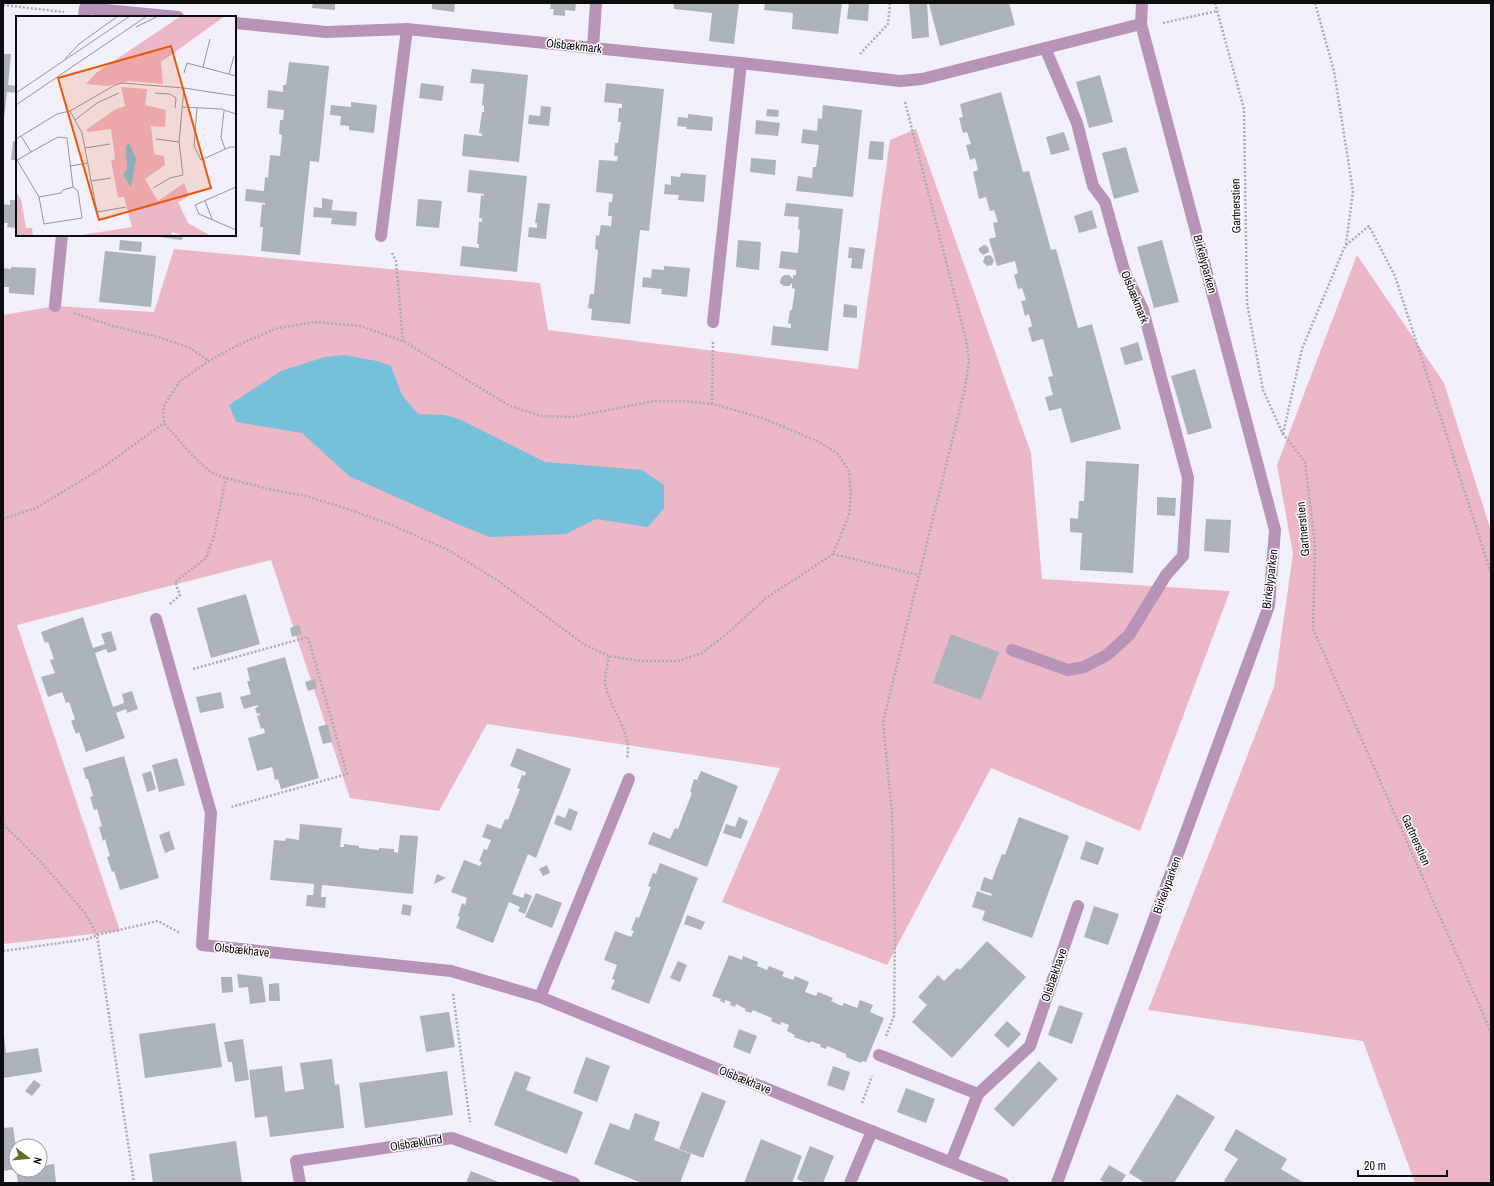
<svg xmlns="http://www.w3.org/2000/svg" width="1494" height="1186" font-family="'Archivo Narrow',sans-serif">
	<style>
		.green { fill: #ebb6c5 }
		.water { fill: #76c0dc }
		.building { fill: #acb2ba }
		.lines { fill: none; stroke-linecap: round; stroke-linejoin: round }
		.path { stroke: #abaab2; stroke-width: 2.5; stroke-dasharray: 2 2; stroke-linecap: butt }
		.minor { stroke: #b794b7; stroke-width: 12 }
		.labels { text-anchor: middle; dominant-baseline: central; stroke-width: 3; stroke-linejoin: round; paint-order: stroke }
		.street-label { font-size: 12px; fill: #0d0d10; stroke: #fff }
		.inset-road { fill: none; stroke: #96959c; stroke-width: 1 }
		.view { fill: #e8590c; fill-opacity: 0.15; stroke: #e8590c; stroke-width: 2 }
		.inset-edge { fill: none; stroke: #0d0d10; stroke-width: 2 }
	</style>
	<rect width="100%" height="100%" fill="#f1f0fa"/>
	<!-- green -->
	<g class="green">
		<polygon points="916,129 1031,453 1042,579 1230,591 1140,831 991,768 887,965 722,902 780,768 487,724 439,811 350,798 271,560 17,625 120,931 3,944 3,315 55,306 154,312 174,249 540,283 548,330 858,369 890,140"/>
		<polygon points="1357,255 1444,383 1491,531 1491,1183 1415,1183 1363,1041 1148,1010 1274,687 1293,554 1277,465"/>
	</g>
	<!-- water -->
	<polygon class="water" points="344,355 377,361 391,366 402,395 418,414 445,415 459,419 545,462 642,470 664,485 664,508 648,527 596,519 566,534 490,537 457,524 349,476 302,433 236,422 229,405 281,371 325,357"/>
	<!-- building -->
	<g class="building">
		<polygon points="313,3 335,3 335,10 312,8"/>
		<polygon points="432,3 455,3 454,12 432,9"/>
		<polygon points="551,3 576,3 575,11 565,10 565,16 553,15 554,9 550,9"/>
		<polygon points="674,3 739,3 734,44 709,41 712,13 674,9"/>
		<polygon points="765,3 842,3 838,34 792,29 793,13 764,10"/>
		<polygon points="849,3 869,3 868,21 847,19"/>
		<polygon points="909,3 927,3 929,37 912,39"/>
		<polygon points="934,3 1009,3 1015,25 940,46 929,4"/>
		<polygon points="3,54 11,54 8,85 17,86 17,93 7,92 4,119"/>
		<polygon points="289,62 329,66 319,162 310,161 300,255 261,251 263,227 260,227 262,204 265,205 265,203 245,201 246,189 264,191 265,177 268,178 270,155 280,156 282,135 279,134 280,120 283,120 284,110 267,108 268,90 283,92 283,85 286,85"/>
		<polygon points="472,69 528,75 519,162 462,156 464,134 482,136 482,134 479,133 482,112 484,112 484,106 482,105 484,84 470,83"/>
		<polygon points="1100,75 1113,122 1089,128 1076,82"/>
		<polygon points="421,83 444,86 442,101 419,98"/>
		<polygon points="606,83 664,89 649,231 640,230 630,324 591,320 592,309 588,308 590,294 594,294 598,250 595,249 596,235 599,236 601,225 611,226 612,216 608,216 609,202 612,202 613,194 596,192 599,160 617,161 618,156 614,156 615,143 618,143 621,122 618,122 619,108 622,108 622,104 604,102"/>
		<polygon points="1001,92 1023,172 1029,171 1051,250 1056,249 1078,328 1092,324 1121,429 1071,443 1061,408 1049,411 1045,397 1053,395 1048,377 1053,376 1043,339 1032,342 1028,328 1032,326 1029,314 1025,316 1021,301 1026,300 1022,288 1018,289 1014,275 1018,273 1015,261 997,266 989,239 996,237 993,223 998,222 994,210 990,211 986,197 979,199 973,172 978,170 975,158 970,160 966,145 971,144 967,132 963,133 959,118 963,117 960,104"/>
		<polygon points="351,102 377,105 374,133 349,130 349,126 340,125 341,116 330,115 331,105 351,107"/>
		<polygon points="823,105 862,110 853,197 796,191 798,176 812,178 813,167 816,167 819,145 801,143 803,129 817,131 818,118 822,119"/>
		<polygon points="541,106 551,107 549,126 528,124 529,115 540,116"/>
		<polygon points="767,109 779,110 778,117 766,116"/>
		<polygon points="688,114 713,117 712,131 686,129 687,127 677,126 678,117 688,118"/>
		<polygon points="756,120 780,123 778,136 755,134"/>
		<polygon points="1064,132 1070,150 1051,155 1046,137"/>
		<polygon points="13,141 17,142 17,160 11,160"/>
		<polygon points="870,141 884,142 883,160 868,159"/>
		<polygon points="1126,147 1139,192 1114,199 1102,153"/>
		<polygon points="751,158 776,160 775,175 750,172"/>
		<polygon points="469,170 527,176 517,272 460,266 462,246 479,248 479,244 477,244 479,221 482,222 482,218 479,218 481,195 484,196 484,194 467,192"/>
		<polygon points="681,173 706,175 704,202 678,200 679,195 664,194 665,184 671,185 671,176 680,177"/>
		<polygon points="322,198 333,200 331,214 332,210 357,212 356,226 331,224 332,218 313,217 314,207 322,208"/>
		<polygon points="418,199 442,201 439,228 416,226"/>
		<polygon points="10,200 17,200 17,228 7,227 8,223 3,223 3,204 10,205"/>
		<polygon points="538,203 550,204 546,239 528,237 529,227 537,228 537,223 535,223"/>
		<polygon points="786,203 843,209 828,351 771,345 773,326 791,328 791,324 788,323 790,310 792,310 795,289 792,288 792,283 789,286 784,286 780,283 781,278 784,275 789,275 793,279 793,275 796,275 796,270 779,268 781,251 798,253 800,230 798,229 799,217 784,216"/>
		<polygon points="1092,210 1097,228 1079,233 1074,216"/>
		<polygon points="145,235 183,235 182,240"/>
		<polygon points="120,240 142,242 141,252 119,250"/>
		<polygon points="738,240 761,242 759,270 736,267"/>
		<polygon points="1162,240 1179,302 1154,308 1137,247"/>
		<polygon points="984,245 987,246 989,250 989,252 983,255 979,251 979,248"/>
		<polygon points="849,247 865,249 862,269 851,268 852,258 848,258"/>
		<polygon points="105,251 156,256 151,307 99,302"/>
		<polygon points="990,255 994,260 992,265 987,266 983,262 985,256"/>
		<polygon points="664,266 690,268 687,297 661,294 662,289 642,287 643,277 651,278 652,269 664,270"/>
		<polygon points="11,267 36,268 34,295 9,293 9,287 3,287 3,268 11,269"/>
		<polygon points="844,304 857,306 857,318 843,317"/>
		<polygon points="1138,342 1143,360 1125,365 1120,348"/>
		<polygon points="1195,369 1212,428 1188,435 1171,376"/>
		<polygon points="1086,461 1139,464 1133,573 1080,570 1082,533 1070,532 1070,518 1078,519 1079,501 1084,501"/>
		<polygon points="1157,497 1176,498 1175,516 1157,515"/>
		<polygon points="1206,519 1231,520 1229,553 1204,551"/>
		<polygon points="246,594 260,644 211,658 197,608"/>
		<polygon points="83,617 93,648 105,644 101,634 111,631 117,650 108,653 106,649 95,653 113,707 124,703 122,694 132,691 138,709 127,713 126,709 116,713 125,738 86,752 79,732 76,734 71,721 75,719 69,702 66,703 62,692 48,697 41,677 55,673 50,660 54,659 48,642 45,643 41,632"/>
		<polygon points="299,625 302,634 292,637 290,628"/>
		<polygon points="951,634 999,652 981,700 933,683"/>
		<polygon points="285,657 319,778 281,789 278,779 275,780 272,767 257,771 248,738 265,733 264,728 261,729 257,716 260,715 260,713 257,714 255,708 258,707 258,705 244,709 240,697 251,694 247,681 250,681 247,668"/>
		<polygon points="315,679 317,688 308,691 305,682"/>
		<polygon points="221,692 224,708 200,713 196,697"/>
		<polygon points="328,724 332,742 323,744 318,727"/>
		<polygon points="517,748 571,769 536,858 528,854 512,894 523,898 525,893 532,896 525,914 518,911 520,907 509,902 493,943 456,928 460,917 458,916 462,903 465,905 467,898 451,892 464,860 480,866 482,862 479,861 484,849 487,850 491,840 482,837 487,824 501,829 505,819 508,820 520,789 517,788 522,775 525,776 526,772 510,766"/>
		<polygon points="124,756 159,878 120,890 114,871 112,872 107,857 110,856 105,839 103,841 99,827 102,826 97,809 94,810 90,797 93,796 88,779 86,779 83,768"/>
		<polygon points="177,758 185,785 159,792 152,765"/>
		<polygon points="151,771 156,789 147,792 142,774"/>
		<polygon points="701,771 738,786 707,867 648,844 653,832 670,839 675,828 678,829 692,793 690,792 694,779 697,780"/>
		<polygon points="569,808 578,812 571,831 554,824 557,815 565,818"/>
		<polygon points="739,817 748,821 741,839 723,833 726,824 735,827"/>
		<polygon points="1019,817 1069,836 1032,938 982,920 985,911 972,907 977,891 991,896 992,894 980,890 984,877 992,880 1002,854 1005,855"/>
		<polygon points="300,824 342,828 340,847 344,847 344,844 359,846 359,848 379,850 379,848 394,849 394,852 398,853 400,835 418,836 413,894 322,885 321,897 326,897 325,908 306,906 307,895 313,895 314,884 270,880 274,840 285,841 286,838 299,840"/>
		<polygon points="169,831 175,849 165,853 159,835"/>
		<polygon points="1086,841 1104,848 1098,865 1080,859"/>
		<polygon points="660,863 698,878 649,1004 611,989 615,980 612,979 617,965 604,960 615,931 631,937 634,931 631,930 636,917 639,918 651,887 648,886 653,873 656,874"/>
		<polygon points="547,865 550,873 543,876 539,869"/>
		<polygon points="437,874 446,878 434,884"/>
		<polygon points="536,893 562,903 552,928 525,917"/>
		<polygon points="403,904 412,906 410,916 401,914"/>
		<polygon points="1094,906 1119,914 1108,945 1084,937"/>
		<polygon points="687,915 705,922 701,930 684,924"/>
		<polygon points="987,941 1026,977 952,1058 912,1022 927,1005 918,997 938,975 944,981 957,968 960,970"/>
		<polygon points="729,955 742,960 743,956 758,962 757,966 767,970 769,966 784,972 782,976 793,980 795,976 809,982 805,992 816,996 818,992 833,998 831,1001 842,1006 844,1003 857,1008 860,1000 873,1005 870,1012 884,1018 866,1062 862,1061 861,1063 846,1057 846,1054 827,1046 826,1049 820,1047 821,1045 811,1041 810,1043 794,1037 795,1035 787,1031 789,1025 781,1022 780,1025 771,1021 772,1018 753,1010 751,1013 745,1011 746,1009 736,1004 735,1007 730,1005 731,1002 725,1000 725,1003 720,1001 721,999 712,996"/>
		<polygon points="678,961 687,965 680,982 670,978"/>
		<polygon points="237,974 262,977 266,1002 250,1004 248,987 239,988"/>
		<polygon points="221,977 232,977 233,992 222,993"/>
		<polygon points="279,983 280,1001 269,1001 269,984"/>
		<polygon points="1059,1005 1083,1013 1072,1044 1048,1035"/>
		<polygon points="449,1012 455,1047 426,1052 420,1016"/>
		<polygon points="1007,1021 1021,1034 1008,1048 994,1035"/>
		<polygon points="215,1023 222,1067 145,1078 139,1034"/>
		<polygon points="739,1029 757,1036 750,1054 733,1047"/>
		<polygon points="4,1036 6,1053 38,1048 42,1072 3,1078"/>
		<polygon points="243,1039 249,1080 235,1082 232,1062 228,1062 224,1042"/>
		<polygon points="586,1057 610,1066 597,1102 573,1093"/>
		<polygon points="332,1059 335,1085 339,1084 344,1128 270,1137 267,1116 255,1118 249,1070 282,1066 285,1092 304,1089 300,1063"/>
		<polygon points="1039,1061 1058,1079 1013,1127 994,1109"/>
		<polygon points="833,1066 850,1072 844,1091 827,1085"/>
		<polygon points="447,1071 453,1115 365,1128 359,1083"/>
		<polygon points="515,1071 531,1077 526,1090 583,1112 567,1154 494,1125"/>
		<polygon points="34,1080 41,1085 32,1096 25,1091"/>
		<polygon points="906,1088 935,1099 926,1123 897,1112"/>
		<polygon points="702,1092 726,1101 703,1158 679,1149"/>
		<polygon points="1177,1094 1215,1117 1174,1183 1145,1183 1129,1173"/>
		<polygon points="635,1113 660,1122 654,1140 691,1154 680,1183 642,1183 594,1164 610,1123 629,1130"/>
		<polygon points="13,1127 16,1147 16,1169 3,1171 3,1128"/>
		<polygon points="1236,1129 1287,1159 1281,1169 1304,1183 1228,1183 1224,1181 1238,1159 1224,1150"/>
		<polygon points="761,1139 802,1156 792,1183 744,1183"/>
		<polygon points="236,1141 242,1183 153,1183 149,1154"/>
		<polygon points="810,1146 834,1156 823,1183 806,1183 797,1179"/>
		<polygon points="54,1164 56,1183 18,1183 16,1170 40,1170 40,1166"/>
		<polygon points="1109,1165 1126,1175 1121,1183 1106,1183 1100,1180"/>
		<polygon points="471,1171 501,1183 466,1183"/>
	</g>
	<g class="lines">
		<!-- path -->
		<g class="path">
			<polyline points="1215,3 1244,109 1247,303 1263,390 1283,434 1305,462 1315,545 1313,629 1491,1032"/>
			<polyline points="1315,3 1334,71 1353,191 1346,245"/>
			<polyline points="3,5 64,12"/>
			<polyline points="1163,23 1217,11"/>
			<polyline points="860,54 888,24 890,3"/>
			<polyline points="392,253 396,261 403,341"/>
			<polyline points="74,313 113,326 158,337 190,348 209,361"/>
			<polygon points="315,322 360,326 403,341 510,406 541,416 572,417 654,401 685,401 712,404 742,412 767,420 817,441 837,453 849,471 851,495 849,515 833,554 765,599 728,633 702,653 678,661 641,661 609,656 585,645 497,580 448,550 392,525 348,509 306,496 268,489 226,478 210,472 190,453 164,423 163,407 180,381 209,361 240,344 278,328"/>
			<polyline points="712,404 713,342"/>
			<polyline points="1283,434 1302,349 1345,246 1369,226 1395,276 1491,573"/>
			<polyline points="3,519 36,508 102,468 164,423"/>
			<polyline points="833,554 919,575"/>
			<polyline points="170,604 180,595 175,582 206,558 214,536 226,478"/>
			<path d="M 609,656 C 608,664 605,673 605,681 C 608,710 633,729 627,759"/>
			<polyline points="193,669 308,637 347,774 231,807"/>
			<polyline points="3,824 42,863 85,913 97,935 134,1183"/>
			<polyline points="3,951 88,939 97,935 158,921 180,933"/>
			<polyline points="453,994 470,1122"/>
			<polyline points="886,1036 894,1016 895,935 892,813 883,722 965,388 969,361 966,339 905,102"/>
			<polyline points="862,1103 872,1076"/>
		</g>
		<!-- minor -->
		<g class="minor">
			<polyline points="84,17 85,8 178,17"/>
			<polyline points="235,23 326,32 407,29 741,63 900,81 922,79 1141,24"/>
			<polyline points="593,48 596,3"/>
			<polyline points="381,236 407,29"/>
			<polyline points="55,306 62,235"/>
			<polyline points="713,322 741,63"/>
			<polyline points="156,619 211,813 202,945 451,971 540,997 854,1124 1003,1183"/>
			<polyline points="1012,650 1068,670 1084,667 1107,655 1129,635 1166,575 1183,556 1188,478 1143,310 1124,270 1105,202 1093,186 1077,123 1045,48"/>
			<polyline points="540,997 629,779"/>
			<polyline points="879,1055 978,1094 1030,1046 1078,906"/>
			<polyline points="951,1162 978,1094"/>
			<polyline points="300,1183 296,1161 452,1138 574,1183"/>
			<polyline points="850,1183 872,1131"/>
			<polyline points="1057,1183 1269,606 1275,530 1141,24 1142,3"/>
		</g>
	</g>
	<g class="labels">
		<!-- street labels -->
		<g class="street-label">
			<text transform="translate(574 46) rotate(6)">Olsbækmark</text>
			<text transform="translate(1236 206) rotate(-91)">Gartnerstien</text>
			<text transform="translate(1205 264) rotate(75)">Birkelyparken</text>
			<text transform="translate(1135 297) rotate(68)">Olsbækmark</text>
			<text transform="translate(1303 529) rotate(-95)">Gartnerstien</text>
			<text transform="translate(1270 579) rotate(-83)">Birkelyparken</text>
			<text transform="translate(1416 840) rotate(66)">Gartnerstien</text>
			<text transform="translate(1167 885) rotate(-70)">Birkelyparken</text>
			<text transform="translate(242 950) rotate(6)">Olsbækhave</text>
			<text transform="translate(1054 975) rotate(-71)">Olsbækhave</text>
			<text transform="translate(745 1080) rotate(22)">Olsbækhave</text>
			<text transform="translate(416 1143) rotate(-9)">Olsbæklund</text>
		</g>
	</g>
	<!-- overview -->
	<g transform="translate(16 16)">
		<rect width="220" height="220" fill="#f1f0fa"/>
		<path d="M 165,0 L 209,0 L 145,46 L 147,68 L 113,65 L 92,70 L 70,68 L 80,57 ZM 105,71 L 131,73 L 129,89 L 150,94 L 149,111 L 135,110 L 138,138 L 148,140 L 149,149 L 129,163 L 142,185 L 168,167 L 173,180 L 162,186 L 172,207 L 195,220 L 168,220 L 156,216 L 155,220 L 59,220 L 116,211 L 108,181 L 102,181 L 95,145 L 99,143 L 95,113 L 72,116 L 70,114 L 98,94 L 109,90 ZM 0,175 L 5,184 L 10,212 L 16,212 L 17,220 L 0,220 Z" fill="#ebb6c5"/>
		<path d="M 113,127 L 120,143 L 115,171 L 107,159 L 111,153 L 110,130 Z" fill="#76c0dc"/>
		<path class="inset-road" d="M 120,11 L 142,0M 49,43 L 63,28 L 102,0M 187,51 L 194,23M 168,57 L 171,47 L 220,60M 213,58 L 218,40M 0,77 L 114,0M 139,77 L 154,78 L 160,82 L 159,92M 0,89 L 131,0M 166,91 L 205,93 L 220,98M 181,92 L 178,130 L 185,144 L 214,131 L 220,131M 54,95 L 66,117 L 81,196 L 110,191M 208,95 L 205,121 L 209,133M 59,104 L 81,87 L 103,77M 5,120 L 15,136 L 42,121 L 51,122 L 57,171 L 62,175 L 66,202 L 28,208 L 23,181 L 1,144 L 15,136M 0,123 L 41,98 L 54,95 L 99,69 L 106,67 L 168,72 L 220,80M 140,123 L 163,126M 69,132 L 94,128M 55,150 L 71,147M 75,165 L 95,162M 220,171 L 179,189 L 183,198 L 220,214M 137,172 L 154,162 L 167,159 L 163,126 L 168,72M 23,181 L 45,177 L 47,174 L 57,171M 189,185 L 196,203"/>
		<path class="view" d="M 155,30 L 195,172 L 83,204 L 42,62 Z"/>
		<rect width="220" height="220" class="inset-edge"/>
	</g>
	<!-- border -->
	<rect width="1494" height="1186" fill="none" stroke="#0d0d10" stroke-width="8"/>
	<!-- north arrow -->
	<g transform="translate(28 1158) rotate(106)"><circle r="19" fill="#ffffff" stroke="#9e9e9f"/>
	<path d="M0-3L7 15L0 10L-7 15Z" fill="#5e7424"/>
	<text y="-6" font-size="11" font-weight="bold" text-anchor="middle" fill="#0d0d10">N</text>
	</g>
	<!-- scale -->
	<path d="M1358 1170v6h89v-6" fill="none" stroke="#0d0d10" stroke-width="2"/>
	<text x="1364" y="1170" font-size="12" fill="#0d0d10" stroke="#ffffff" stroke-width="3" paint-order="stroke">20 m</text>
</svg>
